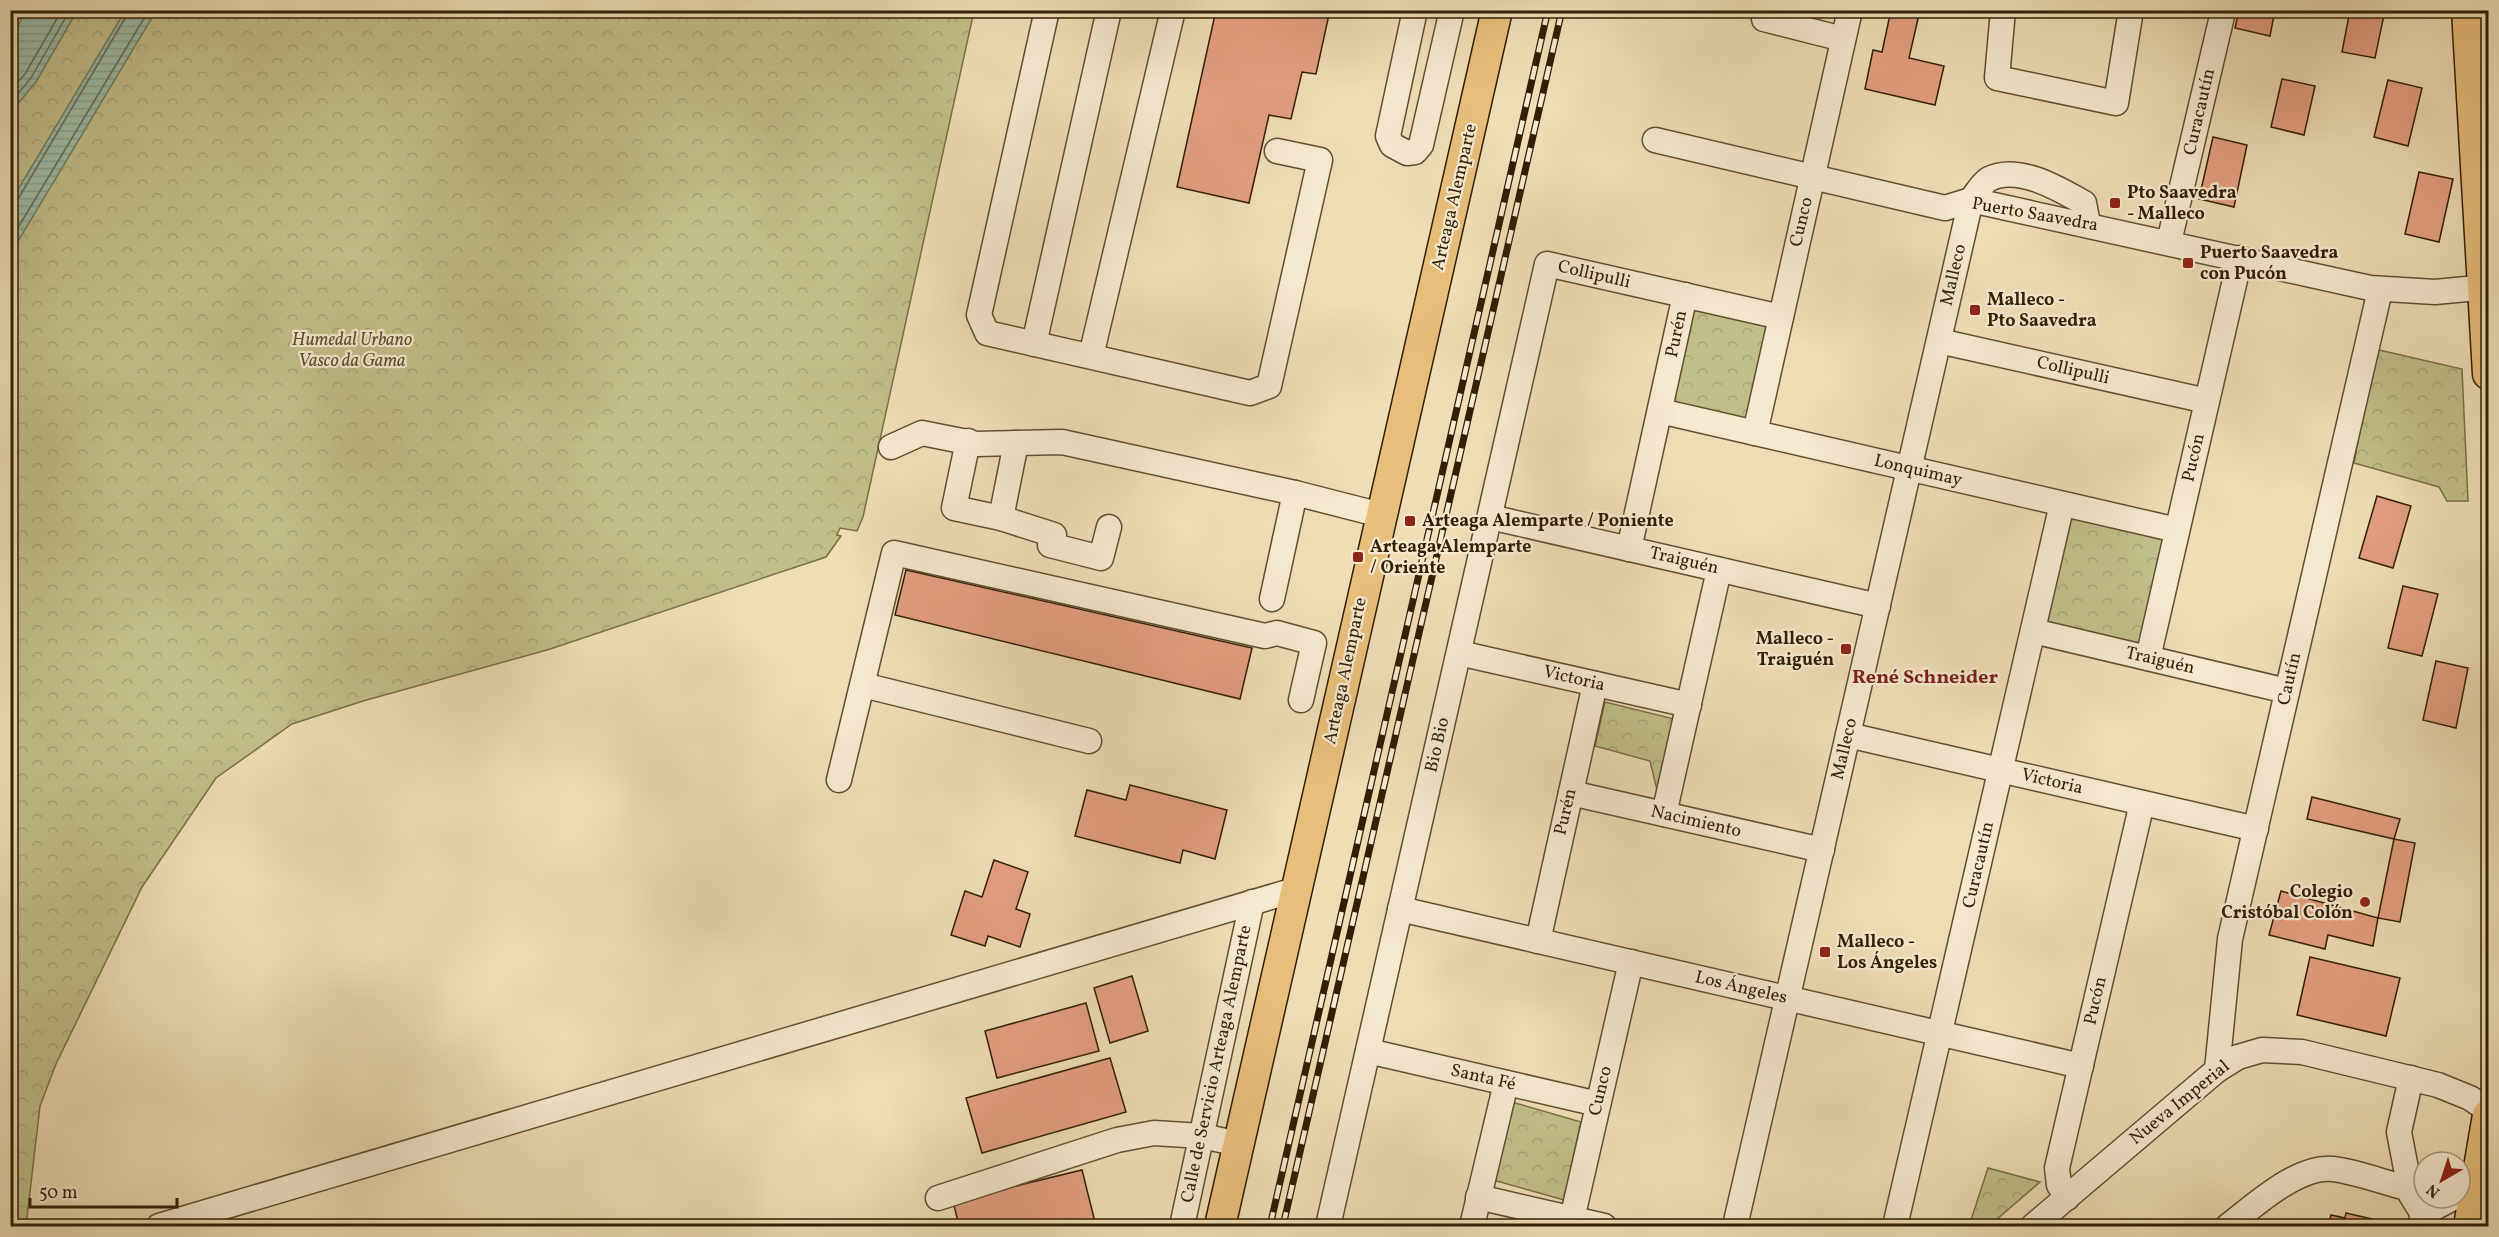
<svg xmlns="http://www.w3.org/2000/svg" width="2499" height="1237" font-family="Vollkorn,serif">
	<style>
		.park { fill: url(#park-crowns); stroke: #796f47; stroke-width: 1.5 }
		.water { fill: url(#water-rules); stroke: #717e67; stroke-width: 1.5 }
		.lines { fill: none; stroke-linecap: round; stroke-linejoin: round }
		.shore { stroke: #666e57; stroke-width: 1.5 }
		.building { fill: #e49f80; stroke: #311f05; stroke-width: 1.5 }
		.minor-casing { stroke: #604e31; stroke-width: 27 }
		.major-casing { stroke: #311f05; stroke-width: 33 }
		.minor { stroke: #f5e9d0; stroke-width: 24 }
		.major { stroke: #e8be7b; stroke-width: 30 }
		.rail-casing { stroke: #311f05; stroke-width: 7 }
		.rail { stroke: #f5e9d0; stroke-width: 4.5; stroke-dasharray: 14; stroke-linecap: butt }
		.poi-dot { fill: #8f2418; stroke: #f5e9d0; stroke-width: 2 }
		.labels { text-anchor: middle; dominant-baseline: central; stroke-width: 4.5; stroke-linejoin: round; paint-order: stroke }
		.street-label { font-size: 18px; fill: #311f05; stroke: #f5e9d0 }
		.poi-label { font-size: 18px; font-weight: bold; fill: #311f05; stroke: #f5e9d0; text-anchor: start }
		.park-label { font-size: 18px; font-style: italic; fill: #5c4f2d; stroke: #f5e9d0 }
		.neighbourhood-label { font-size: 20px; font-weight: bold; fill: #7a1f14; stroke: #f5e9d0 }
	</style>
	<defs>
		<pattern id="park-crowns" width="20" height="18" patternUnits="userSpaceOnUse" patternTransform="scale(1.5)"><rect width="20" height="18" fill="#c1bf89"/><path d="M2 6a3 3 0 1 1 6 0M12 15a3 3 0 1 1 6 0" fill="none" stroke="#a6a475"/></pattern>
		<pattern id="water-rules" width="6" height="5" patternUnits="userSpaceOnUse" patternTransform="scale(1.5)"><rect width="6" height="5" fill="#9bbda9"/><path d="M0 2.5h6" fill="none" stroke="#86a290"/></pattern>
	</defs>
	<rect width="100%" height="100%" fill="#efddb6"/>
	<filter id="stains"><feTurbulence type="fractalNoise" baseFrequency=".00333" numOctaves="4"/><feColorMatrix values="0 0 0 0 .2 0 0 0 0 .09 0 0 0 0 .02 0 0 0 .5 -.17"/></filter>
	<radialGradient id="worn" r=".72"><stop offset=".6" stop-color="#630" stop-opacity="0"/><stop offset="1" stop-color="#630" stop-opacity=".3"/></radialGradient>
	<!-- park -->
	<g class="park">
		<polygon points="10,11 974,11 863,517 857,531 840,528 837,535 841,536 826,557 547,650 363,701 292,724 216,778 142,887 56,1064 40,1106 26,1226 10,1226"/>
		<polygon points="1695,306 1775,324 1754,425 1671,407"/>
		<polygon points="2375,349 2462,369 2468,501 2447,501 2439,487 2354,463"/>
		<polygon points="2068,516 2168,539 2143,645 2044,621"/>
		<polygon points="1605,702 1674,719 1658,794 1650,761 1595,746"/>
		<polygon points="1512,1102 1581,1122 1564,1200 1493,1180"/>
		<polygon points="1988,1168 2040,1182 1989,1226 1969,1226"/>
	</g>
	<!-- water -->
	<g class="water">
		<polygon points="27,10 77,11 36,82 11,112 11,37"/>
		<polygon points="125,11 156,11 11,253 11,201"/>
	</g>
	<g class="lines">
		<!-- shore -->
		<g class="shore">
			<polyline points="10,91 25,74 62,10"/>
			<polyline points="10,103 31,78 70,10"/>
			<polyline points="10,203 18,199 130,10"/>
			<polyline points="10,241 149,10"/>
		</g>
	</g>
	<!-- building -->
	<g class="building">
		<polygon points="1216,10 1330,10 1316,74 1302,72 1291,119 1269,115 1249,203 1177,187"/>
		<polygon points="1891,10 1920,10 1909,58 1944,66 1935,105 1865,89 1873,50 1882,52"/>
		<polygon points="2239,10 2275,10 2270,36 2235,28"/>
		<polygon points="2350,10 2385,10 2375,58 2342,52"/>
		<polygon points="2282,79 2315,86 2304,135 2271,127"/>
		<polygon points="2388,80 2422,88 2408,146 2374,137"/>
		<polygon points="2213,137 2247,145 2234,207 2199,199"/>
		<polygon points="2419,172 2453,179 2439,242 2405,234"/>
		<polygon points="2377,496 2411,506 2393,568 2359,558"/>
		<polygon points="906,570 1252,648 1240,699 895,615"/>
		<polygon points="2403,586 2438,594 2422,656 2388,648"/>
		<polygon points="2436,661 2468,668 2456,728 2423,720"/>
		<polygon points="1130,785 1227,810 1215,859 1183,850 1180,863 1075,836 1087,790 1126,800"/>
		<polygon points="2312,797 2400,819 2394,839 2307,819"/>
		<polygon points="2394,839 2415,843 2400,922 2378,918"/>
		<polygon points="994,860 1028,872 1016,909 1030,914 1020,947 988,936 985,946 951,935 965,891 982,897"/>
		<polygon points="2281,891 2378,918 2373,946 2328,935 2325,949 2269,935"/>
		<polygon points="2310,957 2400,978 2386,1036 2297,1015"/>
		<polygon points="1132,976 1148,1031 1110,1043 1094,988"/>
		<polygon points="1086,1003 1099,1051 997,1078 985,1031"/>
		<polygon points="1110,1058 1126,1112 982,1153 966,1098"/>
		<polygon points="1082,1170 1096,1226 959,1226 953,1201"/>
		<polygon points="2346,1213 2394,1224 2393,1226 2328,1226 2331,1215 2345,1218"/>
	</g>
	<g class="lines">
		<!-- minor casing -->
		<g class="minor-casing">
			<g id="minor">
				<polyline points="1047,10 979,315 987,333 1250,393 1269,386 1320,160 1277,151"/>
				<polyline points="1415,10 1388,136 1392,145 1407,153 1415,152 1421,145 1452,10"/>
				<polyline points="2003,10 1997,78 2116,103 2131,10"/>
				<polyline points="1764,19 1843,39"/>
				<polyline points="1655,140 1945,208 1971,200 2370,288 2435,292 2488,287"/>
				<polyline points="2169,242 2222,16 2219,10"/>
				<polyline points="1939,341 2207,401"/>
				<polyline points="1034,344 1109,10"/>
				<polyline points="1091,356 1173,10"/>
				<polyline points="1660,411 2177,530"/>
				<polyline points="1755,433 1850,10"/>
				<polyline points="968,441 954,508 1001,518 1016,443"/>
				<polyline points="891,447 922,433 977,444 1062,442 1295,493 1381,515"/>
				<polyline points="1490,517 1878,606"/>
				<polyline points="1001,518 1054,535 1050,545 1101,558 1109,527"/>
				<polyline points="1629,549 1685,295"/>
				<polyline points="1272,599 1295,493"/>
				<polyline points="2033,631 2287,691"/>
				<polyline points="1459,653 1689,705"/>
				<polyline points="2148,658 2240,258"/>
				<polyline points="863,685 1089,741"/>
				<polyline points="1848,735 2256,829"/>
				<polyline points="839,780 894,553 1265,636 1277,633 1314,643 1301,700"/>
				<polyline points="1571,793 1822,850"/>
				<polyline points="1664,814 1719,570"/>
				<polyline points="1400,909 2081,1066"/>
				<polyline points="1538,941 1595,684"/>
				<polyline points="1368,1051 1598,1104"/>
				<polyline points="2217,1070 2230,939 2380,290"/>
				<polyline points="2411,1078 2399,1132 2411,1195 2423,1214 2420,1226"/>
				<polyline points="1478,1197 1604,1226"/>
				<polyline points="938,1198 1117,1140 1154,1133 1202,1136 1239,1144"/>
				<polyline points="2067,1198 2059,1185 2057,1168 2142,803"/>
				<polyline points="2423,1214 2453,1198"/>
				<polyline points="1572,1219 1631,962"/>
				<polyline points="159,1226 1298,889"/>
				<polyline points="1182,1226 1252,902"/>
				<polyline points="1328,1226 1547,264 1781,317"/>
				<polyline points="1472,1226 1506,1083"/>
				<path d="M 1735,1226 L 1971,200 C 1976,194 1982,183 1989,179 C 2018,164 2059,189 2084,203 L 2088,224"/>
				<polyline points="1895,1226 2062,504"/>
				<polyline points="2033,1226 2217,1070 2238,1057 2262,1050 2302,1052 2438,1085 2470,1098 2488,1110"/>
				<path d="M 2228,1226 C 2254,1206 2298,1165 2333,1169 C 2358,1172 2385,1183 2410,1189"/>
			</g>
		</g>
		<!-- major casing -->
		<g class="major-casing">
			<g id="major">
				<polyline points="2467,10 2488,374"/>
				<polyline points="1220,1226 1497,10"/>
				<polyline points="2469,1226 2488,1115"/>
			</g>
		</g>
		<!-- minor -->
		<use href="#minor" class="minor"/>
		<!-- major -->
		<use href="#major" class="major"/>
		<!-- rail casing -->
		<g class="rail-casing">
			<g id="rail">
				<polyline points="1270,1226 1548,10"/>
				<polyline points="1283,1226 1562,10"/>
			</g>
		</g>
		<!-- rail -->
		<use href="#rail" class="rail"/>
	</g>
	<!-- markers -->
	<g class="poi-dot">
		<rect x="2109" y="197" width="12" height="12" rx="3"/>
		<rect x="2182" y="257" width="12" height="12" rx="3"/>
		<rect x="1969" y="304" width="12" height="12" rx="3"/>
		<rect x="1404" y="515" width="12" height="12" rx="3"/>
		<rect x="1352" y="551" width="12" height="12" rx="3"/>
		<rect x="1840" y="643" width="12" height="12" rx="3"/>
		<circle cx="2365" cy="902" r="6"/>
		<rect x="1819" y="946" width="12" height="12" rx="3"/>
	</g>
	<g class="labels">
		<!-- street labels -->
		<g class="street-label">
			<text transform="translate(2200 112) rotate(-77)">Curacautín</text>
			<text transform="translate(1455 197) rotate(-77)">Arteaga Alemparte</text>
			<text transform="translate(2035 215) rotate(10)">Puerto Saavedra</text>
			<text transform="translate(1802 222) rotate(-77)">Cunco</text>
			<text transform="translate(1594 275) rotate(13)">Collipulli</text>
			<text transform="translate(1954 275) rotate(-77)">Malleco</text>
			<text transform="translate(1677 334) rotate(-78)">Purén</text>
			<text transform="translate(2073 371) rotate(13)">Collipulli</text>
			<text transform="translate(2194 458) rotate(-77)">Pucón</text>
			<text transform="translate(1918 471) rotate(13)">Lonquimay</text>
			<text transform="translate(1684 561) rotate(13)">Traiguén</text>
			<text transform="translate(2160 661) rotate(13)">Traiguén</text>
			<text transform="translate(1346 671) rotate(-78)">Arteaga Alemparte</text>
			<text transform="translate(1574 679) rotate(13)">Victoria</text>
			<text transform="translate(2290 679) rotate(-77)">Cautín</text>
			<text transform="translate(1438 745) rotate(-77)">Bio Bio</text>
			<text transform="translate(1845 749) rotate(-77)">Malleco</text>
			<text transform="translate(2052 782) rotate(13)">Victoria</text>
			<text transform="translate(1566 812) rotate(-77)">Purén</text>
			<text transform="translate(1696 822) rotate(13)">Nacimiento</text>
			<text transform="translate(1979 865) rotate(-77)">Curacautín</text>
			<text transform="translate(1741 988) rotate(13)">Los Ángeles</text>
			<text transform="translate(2096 1001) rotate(-77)">Pucón</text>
			<text transform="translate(1217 1064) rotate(-78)">Calle de Servicio Arteaga Alemparte</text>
			<text transform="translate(1483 1078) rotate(13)">Santa Fé</text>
			<text transform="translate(1601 1091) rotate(-77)">Cunco</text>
			<text transform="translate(2180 1103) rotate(-39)">Nueva Imperial</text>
		</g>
		<!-- poi labels -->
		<g class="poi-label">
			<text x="2127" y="193">Pto Saavedra<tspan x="2127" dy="21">- Malleco</tspan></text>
			<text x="2200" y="253">Puerto Saavedra<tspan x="2200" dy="21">con Pucón</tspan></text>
			<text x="1987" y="300">Malleco -<tspan x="1987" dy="21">Pto Saavedra</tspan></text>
			<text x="1422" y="521">Arteaga Alemparte / Poniente</text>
			<text x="1370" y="547">Arteaga Alemparte<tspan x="1370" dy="21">/ Oriente</tspan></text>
			<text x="1834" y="639" text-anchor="end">Malleco -<tspan x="1834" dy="21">Traiguén</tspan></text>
			<text x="2353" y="892" text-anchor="end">Colegio<tspan x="2353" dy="21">Cristóbal Colón</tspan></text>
			<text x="1837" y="942">Malleco -<tspan x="1837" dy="21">Los Ángeles</tspan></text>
		</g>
		<!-- park labels -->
		<g class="park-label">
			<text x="352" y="340">Humedal Urbano<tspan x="352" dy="21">Vasco da Gama</tspan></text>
		</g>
		<!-- neighbourhood labels -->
		<g class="neighbourhood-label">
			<text x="1925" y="678">René Schneider</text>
		</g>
	</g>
	<!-- margin -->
	<rect width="2499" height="1237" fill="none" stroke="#efddb6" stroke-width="36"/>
	<rect x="12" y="12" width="2475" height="1213" fill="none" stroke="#311f05" stroke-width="3"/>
	<rect x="18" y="18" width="2463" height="1201" fill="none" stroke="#311f05" stroke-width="1.5"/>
	<!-- north arrow -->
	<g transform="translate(2442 1180) rotate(219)"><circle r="28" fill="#f5e9d0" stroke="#a7987f" stroke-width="1.5"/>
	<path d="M0-4.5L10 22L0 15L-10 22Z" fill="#8f2418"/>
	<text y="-9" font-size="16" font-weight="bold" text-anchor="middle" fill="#311f05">N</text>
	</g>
	<!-- scale -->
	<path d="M30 1198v9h147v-9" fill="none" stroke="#311f05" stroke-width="3"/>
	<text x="39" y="1198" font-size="18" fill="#311f05" stroke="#f5e9d0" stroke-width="4.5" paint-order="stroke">50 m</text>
	<rect width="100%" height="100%" filter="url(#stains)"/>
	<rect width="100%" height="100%" fill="url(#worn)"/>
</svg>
